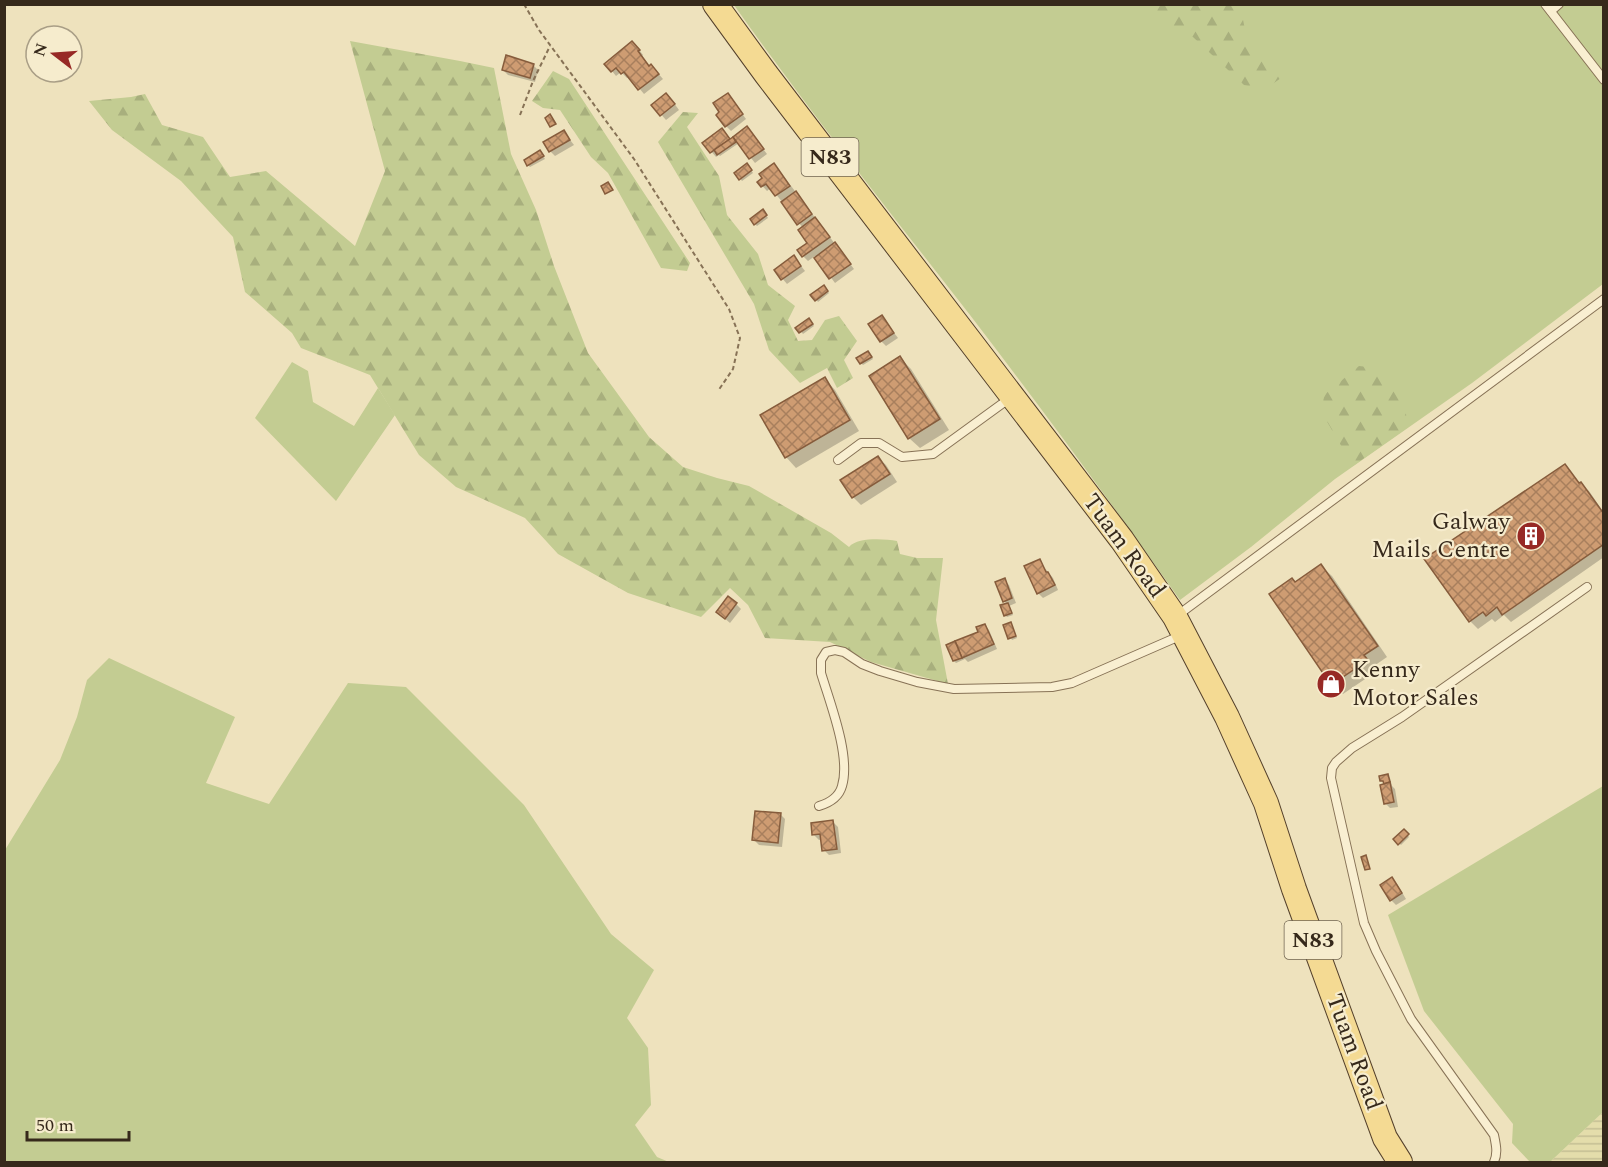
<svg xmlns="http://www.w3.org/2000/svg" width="1608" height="1167" font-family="Spectral,serif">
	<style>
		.farmland { fill: url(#farmland-rules) }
		.grass { fill: #c3cc92 }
		.forest { fill: url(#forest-firs) }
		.shadow { fill: #0003 }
		.building { fill: url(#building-cross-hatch); stroke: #865c3c; stroke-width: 1.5 }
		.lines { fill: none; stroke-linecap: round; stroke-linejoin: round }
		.service-casing { stroke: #877256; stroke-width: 10 }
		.primary-casing { stroke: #54402b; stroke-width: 26 }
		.path { stroke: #877256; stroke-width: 2; stroke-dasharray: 4.5 3; stroke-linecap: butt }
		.service { stroke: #f9efd1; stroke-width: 8 }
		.primary { stroke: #f4da93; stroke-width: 24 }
		.labels { text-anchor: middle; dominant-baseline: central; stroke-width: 4.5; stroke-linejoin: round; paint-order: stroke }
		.shield { fill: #f6eccd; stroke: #706450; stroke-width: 1.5 }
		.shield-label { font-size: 22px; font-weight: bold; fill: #36291b }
		.poi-label { font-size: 24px; fill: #36291b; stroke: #f6eccd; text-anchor: end }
		.street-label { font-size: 24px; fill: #36291b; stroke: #f6eccd }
	</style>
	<defs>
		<pattern id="farmland-rules" width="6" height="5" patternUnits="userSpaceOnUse" patternTransform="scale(1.5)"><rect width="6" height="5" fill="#e4ddab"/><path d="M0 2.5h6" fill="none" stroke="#c4be93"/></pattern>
		<pattern id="forest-firs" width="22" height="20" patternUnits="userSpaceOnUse" patternTransform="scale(1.5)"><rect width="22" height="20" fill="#c3cc92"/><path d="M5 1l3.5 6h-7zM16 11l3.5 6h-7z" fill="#a8af7d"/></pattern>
		<pattern id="building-cross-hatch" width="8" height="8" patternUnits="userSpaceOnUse" patternTransform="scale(1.5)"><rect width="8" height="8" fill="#ce9c72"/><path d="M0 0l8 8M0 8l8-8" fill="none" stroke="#a87f5d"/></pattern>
	</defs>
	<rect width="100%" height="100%" fill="#eee2bd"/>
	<!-- farmland -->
	<polygon class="farmland" points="1603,1112 1603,1162 1550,1162"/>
	<!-- grass -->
	<g class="grass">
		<path d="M 734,5 L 1603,5 L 1603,284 L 1472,383 L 1335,479 L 1251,547 L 1180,600 C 1112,504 1042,409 970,315 C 890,212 809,111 734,5 Z"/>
		<polygon points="292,362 308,371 313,402 354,426 378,388 395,415 336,501 255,418"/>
		<polygon points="109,658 235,717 206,783 269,804 348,683 406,687 524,805 611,934 654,970 627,1018 648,1048 651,1105 635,1125 657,1157 669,1162 5,1162 5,850 60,760 77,717 87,680"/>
		<polygon points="1603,786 1603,1112 1550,1162 1530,1162 1512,1143 1513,1124 1424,1011 1388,915"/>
	</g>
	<!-- forest -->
	<g class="forest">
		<polygon points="1150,5 1236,5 1241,10 1248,44 1281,78 1264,90 1244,85 1193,37 1166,30 1150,7"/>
		<path d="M 350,41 L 460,61 L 494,68 L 511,154 L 536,210 L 554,266 L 588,353 L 649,437 L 683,467 L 717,478 L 749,486 L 831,533 L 849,547 C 858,537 884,539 897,541 L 900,554 L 917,558 L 943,558 L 936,620 L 948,684 L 871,662 L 830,642 L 765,638 L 748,605 L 730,588 L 701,617 L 628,593 L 558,554 L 525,518 L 456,487 L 419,455 L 370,375 L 301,348 L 292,333 L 245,292 L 233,237 L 181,181 L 112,130 L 89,101 L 131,97 L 145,94 L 162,125 L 203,137 L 230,177 L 266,171 L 355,246 L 385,171 Z"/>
		<polygon points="553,71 569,79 690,263 687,271 661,268 608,173 591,157 560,110 543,108 532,101"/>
		<polygon points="683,112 698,113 687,127 719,176 727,215 758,254 768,285 795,306 788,320 798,341 812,340 825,320 839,316 857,341 844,360 853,378 837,388 827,368 800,383 769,350 754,304 658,142"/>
		<polygon points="1359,366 1377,368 1403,395 1408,427 1353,466 1322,413 1324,395"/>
	</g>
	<!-- shadow -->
	<g class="shadow">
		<polygon points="637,47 643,55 641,57 650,67 656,71 663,79 644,94 629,76 627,78 621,72 616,76 612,71"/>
		<polygon points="533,65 538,70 535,82 508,75 503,70"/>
		<polygon points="671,99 679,110 666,120 653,105"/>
		<polygon points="732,100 746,119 731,131 726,126"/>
		<polygon points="747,128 767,154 755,163 739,143 720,156 719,155 716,157 704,143 722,130 731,140 732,139 737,143"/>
		<polygon points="564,132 574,145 555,156 550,151"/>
		<polygon points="542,154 545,159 530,167 528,165"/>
		<polygon points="749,167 753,173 742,181 736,173"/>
		<polygon points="779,170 854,269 835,283 815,256 808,261 803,256 799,251 809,243 803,228 771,188 767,191 759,182"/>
		<polygon points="763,211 768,218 757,226 755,224"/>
		<polygon points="798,262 805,271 787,284 776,271"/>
		<polygon points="824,287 829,293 818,302 813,295"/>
		<polygon points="882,317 898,338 886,346 881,341"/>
		<polygon points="809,320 814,326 803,334 798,328"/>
		<polygon points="870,355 873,359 863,365 861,363"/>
		<polygon points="900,358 911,369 949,430 920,448 909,438"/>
		<polygon points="825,379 835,390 859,431 796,468 786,457"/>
		<polygon points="878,458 886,465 897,482 861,505 853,497 842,480"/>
		<polygon points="1565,466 1580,484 1581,484 1589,491 1604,513 1604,557 1511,622 1504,615 1495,622 1492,619 1478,629 1470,621"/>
		<polygon points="1039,561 1053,578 1058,590 1043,598 1038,593"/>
		<polygon points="1321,566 1332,576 1387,657 1374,666 1377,671 1343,694 1332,684 1295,584"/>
		<polygon points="1004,580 1009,585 1016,603 1009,606 1013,615 1007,617 1005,615 1007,604 1004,601"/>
		<polygon points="736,604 741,609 730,623 723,617"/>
		<polygon points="1011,624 1017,638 1012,640 1005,626"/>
		<polygon points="985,625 989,630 997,649 968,662 965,659 956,663 954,661"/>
		<polygon points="1388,776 1390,778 1392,786 1395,789 1398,807 1390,808 1385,803 1386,785 1382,781"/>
		<polygon points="780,814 785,819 782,847 759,845 754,840"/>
		<polygon points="833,822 838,827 841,853 829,855 824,850 823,839 819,840 814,835"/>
		<polygon points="1404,831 1409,837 1401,845 1395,839"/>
		<polygon points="1392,879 1397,884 1406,899 1396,905 1391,900"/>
	</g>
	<!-- building -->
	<g class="building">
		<polygon points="632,41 640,50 638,51 649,66 651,64 659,74 638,90 624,72 621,74 616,68 611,72 604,64"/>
		<polygon points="506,55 534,64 530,78 502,70"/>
		<polygon points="666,93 675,104 660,116 651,105"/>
		<polygon points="728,93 743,114 725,127 716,115 719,112 713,103"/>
		<polygon points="550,114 556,124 550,127 545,118"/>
		<polygon points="747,126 764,149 749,159 733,137"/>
		<polygon points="722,128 730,139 710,153 702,143"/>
		<polygon points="564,130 570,140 549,152 543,142"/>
		<polygon points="733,137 736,142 717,155 714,150"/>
		<polygon points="540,150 544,156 527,166 524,160"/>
		<polygon points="747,163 752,170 739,180 734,173"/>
		<polygon points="774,163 790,186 775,196 766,184 761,187 757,182 762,178 759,174"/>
		<polygon points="608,182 613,190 605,194 601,186"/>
		<polygon points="796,191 812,214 797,225 781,202"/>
		<polygon points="763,209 767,215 754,225 750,219"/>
		<polygon points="815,217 830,237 802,257 797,250 807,243 798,230"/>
		<polygon points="835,242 851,264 829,279 814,258"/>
		<polygon points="794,255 801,266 781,280 774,270"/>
		<polygon points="824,285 828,291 815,301 810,295"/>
		<polygon points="882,315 894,333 880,342 868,324"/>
		<polygon points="809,318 813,324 799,333 795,328"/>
		<polygon points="868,351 872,357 860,364 856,358"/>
		<polygon points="900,356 940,419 908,439 869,376"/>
		<polygon points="825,377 850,420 785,458 760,415"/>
		<polygon points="878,456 890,474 852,498 840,480"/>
		<polygon points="1565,464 1579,483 1581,482 1604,514 1604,544 1502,615 1497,607 1486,616 1483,612 1469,622 1424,559"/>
		<polygon points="1040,559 1046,572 1048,572 1055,585 1037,594 1024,566"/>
		<polygon points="1321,564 1378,646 1364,655 1368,660 1331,685 1269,594 1292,578 1295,582"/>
		<polygon points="1005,578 1012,598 1003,602 995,582"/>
		<polygon points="728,596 737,603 725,619 716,612"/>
		<polygon points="1008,603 1012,613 1004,616 1000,605"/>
		<polygon points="1011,622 1016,636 1008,639 1003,625"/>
		<polygon points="985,624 994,644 962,658 955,641 978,632 976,627"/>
		<polygon points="955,641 962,658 953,661 946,645"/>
		<polygon points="1388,774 1390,782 1384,784 1383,781 1380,781 1379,776"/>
		<polygon points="1390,782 1394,802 1384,804 1380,785"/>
		<polygon points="755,811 781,813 778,843 752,840"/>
		<polygon points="833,820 837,849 822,851 820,834 812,835 811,823"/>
		<polygon points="1404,829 1409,834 1398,845 1393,839"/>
		<polygon points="1366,855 1370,869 1365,870 1361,857"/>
		<polygon points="1392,877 1402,893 1390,901 1380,885"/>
	</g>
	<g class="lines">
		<!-- service casing -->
		<g class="service-casing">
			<g id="service">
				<polyline points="1545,4 1604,80"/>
				<polyline points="1551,11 1559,4"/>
				<polyline points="838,460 861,443 879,443 902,457 933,454 1010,398"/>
				<polyline points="1178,615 1604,299"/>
				<path d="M 819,806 C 829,803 839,797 842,786 C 851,756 830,703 821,673 L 821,660 L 826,652 L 835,650 L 844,652 L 862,664 L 880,671 L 917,682 L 954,689 L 1052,687 L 1072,683 L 1182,635"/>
				<path d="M 1494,1162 C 1498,1153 1496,1145 1494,1135 L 1411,1019 L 1376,951 L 1364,923 L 1331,778 L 1332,768 L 1336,762 L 1352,748 L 1402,717 L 1587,587"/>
			</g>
		</g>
		<!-- primary casing -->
		<g class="primary-casing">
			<polyline id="primary" points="715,4 766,74 1122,540 1175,617 1227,717 1266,803 1294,889 1385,1138 1400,1162"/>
		</g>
		<!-- path -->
		<g class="path">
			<polyline points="524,4 539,30 634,159 729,309 740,338 733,369 718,391"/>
			<polyline points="520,115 533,81 550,46"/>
		</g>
		<!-- service -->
		<use href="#service" class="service"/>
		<!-- primary -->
		<use href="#primary" class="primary"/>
	</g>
	<!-- icons -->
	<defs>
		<g id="building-disc" transform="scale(1.5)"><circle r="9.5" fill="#972925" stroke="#f6eccd"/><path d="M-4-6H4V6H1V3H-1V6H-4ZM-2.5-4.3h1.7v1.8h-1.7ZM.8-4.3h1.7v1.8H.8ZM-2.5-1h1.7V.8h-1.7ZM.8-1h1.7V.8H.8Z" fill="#fff"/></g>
		<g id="shop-disc" transform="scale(1.5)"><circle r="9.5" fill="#972925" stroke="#f6eccd"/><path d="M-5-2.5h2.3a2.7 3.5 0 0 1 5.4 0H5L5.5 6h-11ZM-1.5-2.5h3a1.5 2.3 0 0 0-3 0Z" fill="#fff"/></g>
	</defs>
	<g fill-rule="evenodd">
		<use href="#building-disc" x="1531" y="536"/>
		<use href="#shop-disc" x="1331" y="684"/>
	</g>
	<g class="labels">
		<!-- shield labels -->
		<g class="shield">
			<rect x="801.5" y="138" width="57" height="38" rx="4.5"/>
			<rect x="1284.5" y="921" width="57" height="38" rx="4.5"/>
		</g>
		<g class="shield-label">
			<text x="830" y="157">N83</text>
			<text x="1313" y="940">N83</text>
		</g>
		<!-- poi labels -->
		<g class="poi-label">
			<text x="1510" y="522">Galway<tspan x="1510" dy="28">Mails Centre</tspan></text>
			<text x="1352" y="670" text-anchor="start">Kenny<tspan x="1352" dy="28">Motor Sales</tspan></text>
		</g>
		<!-- street labels -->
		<g class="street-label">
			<text transform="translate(1124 546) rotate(54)">Tuam Road</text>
			<text transform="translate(1354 1052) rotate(70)">Tuam Road</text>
		</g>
	</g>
	<!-- border -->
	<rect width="1608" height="1167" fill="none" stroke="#36291b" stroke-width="12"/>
	<!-- north arrow -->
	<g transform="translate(54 54) rotate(287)"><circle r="28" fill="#f6eccd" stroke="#a99e86" stroke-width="1.5"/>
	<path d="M0-4.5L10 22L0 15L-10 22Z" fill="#972925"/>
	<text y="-9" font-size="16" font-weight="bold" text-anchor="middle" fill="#36291b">N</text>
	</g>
	<!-- scale -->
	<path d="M27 1131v9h102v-9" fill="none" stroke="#36291b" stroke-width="3"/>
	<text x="36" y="1131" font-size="18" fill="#36291b" stroke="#f6eccd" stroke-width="4.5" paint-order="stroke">50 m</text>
</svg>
